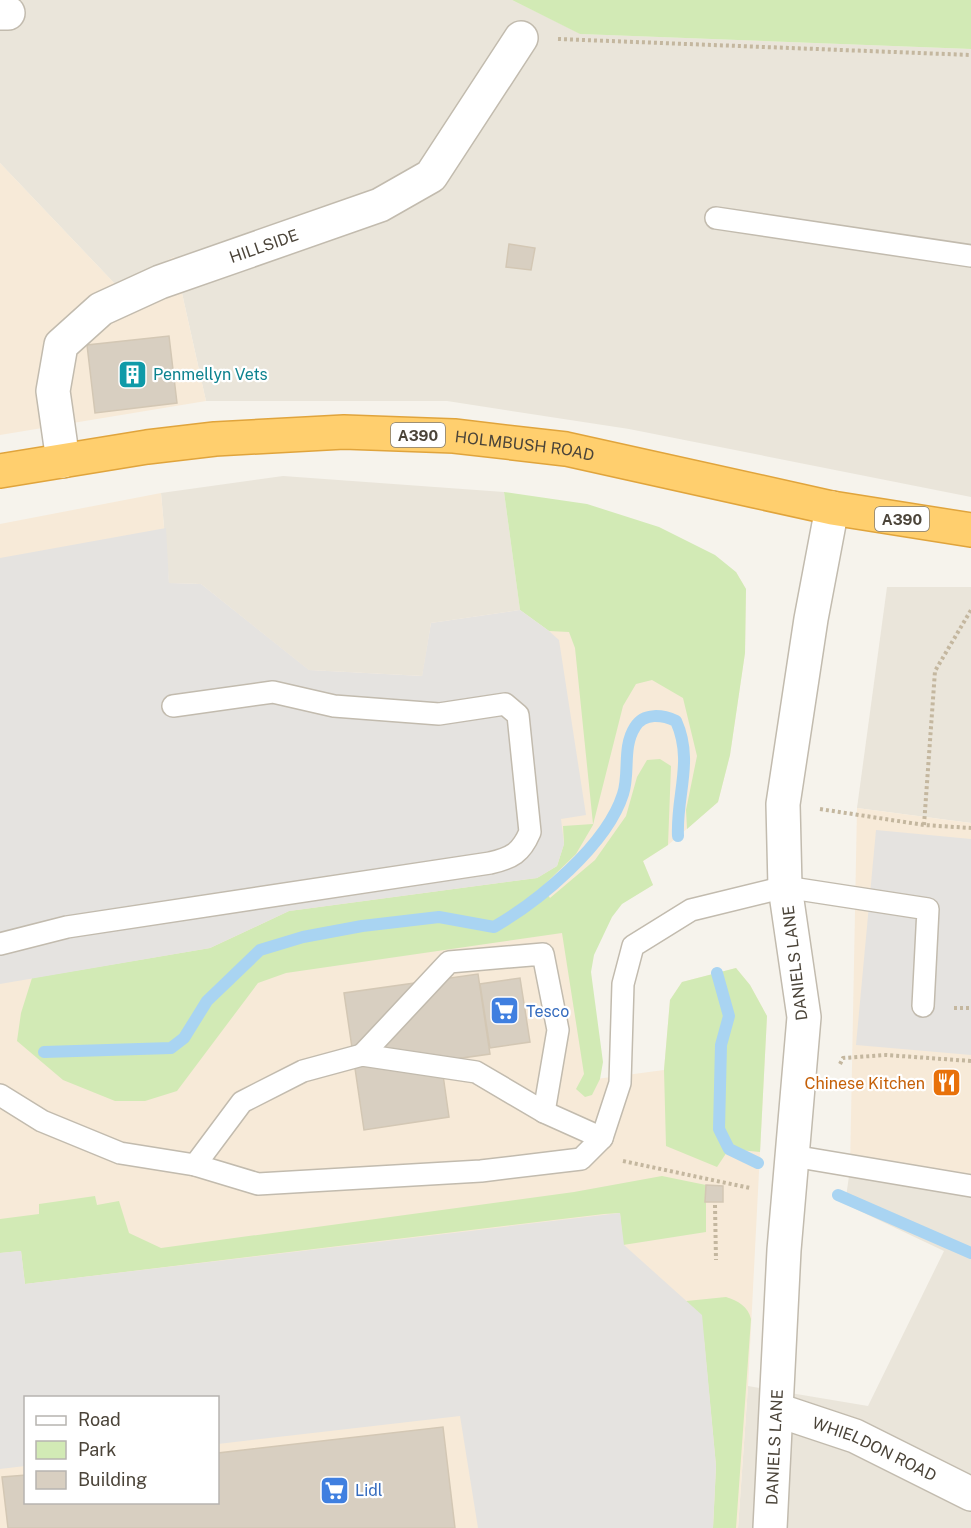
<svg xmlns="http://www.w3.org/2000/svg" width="971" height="1528" font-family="'Public Sans',sans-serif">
<rect width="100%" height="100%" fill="#f6f3ec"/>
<!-- residential -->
<g fill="#eae5da">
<polygon points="0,0 512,0 581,34 971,49 971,497 629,429 447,401 206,401 174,257 117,286 0,163"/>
<polygon points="283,476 504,492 520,610 431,623 423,676 308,670 201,584 169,583 161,493"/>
<polygon points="887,587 971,587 971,823 857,808"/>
<polygon points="850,1169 971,1174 971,1528 738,1528 748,1386 868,1406 944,1251 845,1204"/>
</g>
<!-- commercial -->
<g fill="#f7ead8" fill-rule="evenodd">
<polygon points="0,163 117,286 174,257 206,401 0,435"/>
<path d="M161 493 169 583 201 584 309 670 422 676 431 623 520 610 549 631 736 572 746 589 745 653 730 755 718 802 668 845 643 861 653 885 576 931 589 1080 664 1070 670 1000 682 982 736 968 750 985 767 1016 748 1386 738 1528H0V524ZM26 1398H218V1502H26Z"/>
<polygon points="857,808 971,823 971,1174 850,1169"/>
</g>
<!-- green -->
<g fill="#d2eab5">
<polygon points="512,0 971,0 971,49 580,34"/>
<polygon points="504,492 587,504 659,527 715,555 736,572 746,589 745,653 730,755 718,802 687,829 686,810 697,756 683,698 652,680 636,684 623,706 593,825 576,854 542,887 550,898 595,860 626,816 637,777 647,760 660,759 671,766 668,845 643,861 653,885 622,904 612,917 594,955 591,972 603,1062 600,1079 592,1095 585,1097 576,1089 584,1074 562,933 286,973 258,983 177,1091 145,1101 115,1101 63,1080 17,1041 21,1013 32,978 210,948 289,911 537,878 557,866 564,844 563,826 593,824 575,648 569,632 549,631 520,610"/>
<polygon points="736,968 750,985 767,1016 760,1152 729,1149 717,1167 666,1146 664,1070 670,1000 682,982"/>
<polygon points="662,1176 706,1185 706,1232 623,1245 620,1213 604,1214 25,1284 21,1251 0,1253 0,1219 39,1214 39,1204 95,1196 97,1205 119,1201 129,1233 161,1248 574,1192"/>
<path d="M726 1297C738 1301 748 1306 751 1319L736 1528H713L716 1466 704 1340 529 1317Z"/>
</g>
<!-- parking -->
<g fill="#e5e3e0">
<polygon points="166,528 169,583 201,584 309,670 422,676 431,623 520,610 549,631 559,640 586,815 561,819 564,844 557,866 537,878 289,911 210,948 0,984 0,558"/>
<polygon points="876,830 971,839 971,1055 856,1045"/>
<polygon points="620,1213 624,1245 702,1315 716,1466 713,1528 478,1528 460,1416 218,1444 218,1398 26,1398 25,1466 0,1469 0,1253 21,1251 25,1284"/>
</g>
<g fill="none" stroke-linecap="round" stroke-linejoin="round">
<!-- stream -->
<g stroke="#a9d4f2" stroke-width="12">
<polyline points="717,973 729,1016 721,1045 719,1129 729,1149 758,1163"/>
<path d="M44 1052 171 1048 184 1038 207 1001 260 950 303 937 362 926 439 917 494 927C539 901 607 845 623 794 630 773 622 747 635 727 644 712 663 715 676 721 694 761 676 795 678 836"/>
<polyline points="838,1195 971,1253"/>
</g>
</g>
<!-- building -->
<g fill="#d8cfc1" stroke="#d3c7b4" stroke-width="1.5">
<polygon points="509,244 535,248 531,270 506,267"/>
<polygon points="169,336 177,403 95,413 87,345"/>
<polygon points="478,974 490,1054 441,1061 449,1117 364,1130 344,993"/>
<polygon points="520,978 530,1042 490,1048 480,984"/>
<polygon points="706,1185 723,1186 723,1202 705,1202"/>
<polygon points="443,1427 455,1528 8,1528 2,1477 26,1475 26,1502 218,1502 218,1453"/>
</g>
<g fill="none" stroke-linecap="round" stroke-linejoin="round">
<defs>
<g id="lane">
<polyline points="716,218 971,256"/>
<path d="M0 944 67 927 490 863C512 858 521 853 530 832L518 715 505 704 439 714 334 706 273 692 173 706"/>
<polyline points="362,1055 449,962 543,954 558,1030 544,1112"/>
<polyline points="0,1095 42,1121 120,1153 195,1165 258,1184 481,1171 581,1159 602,1138 620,1083 623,984 633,946 691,910 785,887 928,909 923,1006"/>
<polyline points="793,1156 971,1186"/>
<polyline points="195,1165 242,1102 303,1071 362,1055 476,1072 544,1112 602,1138"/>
</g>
<g id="street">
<polyline points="0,13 8,13"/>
<path id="s1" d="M63 461 53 391 61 345 101 309 160 282 380 205 431 176 521 38"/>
<path id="s2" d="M777 1410 855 1436 971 1494"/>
<path id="s3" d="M770 1528 784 1250 804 1017 785 887 783 804 811 619 832 508"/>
</g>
<g id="highway">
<path id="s4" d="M0 471 147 447 215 439 344 432 454 436 566 449 832 508 971 530"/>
</g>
</defs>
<!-- lane casing -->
<use href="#lane" stroke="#c2bbae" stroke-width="24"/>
<!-- street casing -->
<use href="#street" stroke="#c2bbae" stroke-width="36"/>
<!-- highway casing -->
<use href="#highway" stroke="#e0a43c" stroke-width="36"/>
<!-- path -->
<g stroke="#c4b79f" stroke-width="4" stroke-dasharray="3 3" stroke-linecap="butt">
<polyline points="558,39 971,55"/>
<polyline points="820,809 924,825 971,828"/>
<polyline points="924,825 935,671 971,610"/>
<polyline points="954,1008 971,1008"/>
<polyline points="840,1064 843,1058 886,1055 971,1061"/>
<polyline points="623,1161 750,1188"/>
<polyline points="715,1205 716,1260"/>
</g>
<!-- lane -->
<use href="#lane" stroke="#fff" stroke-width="21"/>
<!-- street -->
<use href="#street" stroke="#fff" stroke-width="33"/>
<!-- highway -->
<use href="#highway" stroke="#ffcf6e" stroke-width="33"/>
</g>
<!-- icons -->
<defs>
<symbol id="building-square" viewBox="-11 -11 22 22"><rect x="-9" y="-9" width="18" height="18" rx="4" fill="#0f9aa8" stroke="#fff"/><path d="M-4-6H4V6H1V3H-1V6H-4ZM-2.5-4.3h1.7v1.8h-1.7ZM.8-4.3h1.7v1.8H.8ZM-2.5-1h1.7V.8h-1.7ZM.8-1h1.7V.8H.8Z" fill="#fff"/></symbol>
<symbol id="supermarket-square" viewBox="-11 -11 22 22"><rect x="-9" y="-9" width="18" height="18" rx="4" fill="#3f7fe0" stroke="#fff"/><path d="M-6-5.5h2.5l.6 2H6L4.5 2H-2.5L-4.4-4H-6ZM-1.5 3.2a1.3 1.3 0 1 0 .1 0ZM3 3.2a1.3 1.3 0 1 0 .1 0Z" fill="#fff"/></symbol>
<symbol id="restaurant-square" viewBox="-11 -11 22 22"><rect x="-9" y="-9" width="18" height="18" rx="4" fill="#e8710a" stroke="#fff"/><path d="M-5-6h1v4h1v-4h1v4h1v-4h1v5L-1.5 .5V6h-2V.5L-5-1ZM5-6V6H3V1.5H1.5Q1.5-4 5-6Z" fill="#fff"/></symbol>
</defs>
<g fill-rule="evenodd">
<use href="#building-square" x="116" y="358" width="33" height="33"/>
<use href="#supermarket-square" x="488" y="994" width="33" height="33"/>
<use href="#restaurant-square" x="930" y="1066" width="33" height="33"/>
<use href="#supermarket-square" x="318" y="1474" width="33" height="33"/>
</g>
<g text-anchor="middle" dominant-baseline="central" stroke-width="4.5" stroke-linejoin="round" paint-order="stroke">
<!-- shield labels -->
<g fill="#fff" stroke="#817c74" stroke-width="1.5">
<rect x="391" y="423" width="54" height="24" rx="4.5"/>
<rect x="875" y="507" width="54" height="24" rx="4.5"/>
</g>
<g font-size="15" font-weight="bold" fill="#4b4439">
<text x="418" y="435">A390</text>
<text x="902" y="519">A390</text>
</g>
<!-- street labels -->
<g font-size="16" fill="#4b4439" stroke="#fff">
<text stroke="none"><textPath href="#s1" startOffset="346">HILLSIDE</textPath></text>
<text stroke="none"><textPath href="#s4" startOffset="528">HOLMBUSH ROAD</textPath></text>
<text transform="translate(795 963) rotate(-97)">DANIELS LANE</text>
<text stroke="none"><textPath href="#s3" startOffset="81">DANIELS LANE</textPath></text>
<text stroke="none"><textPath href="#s2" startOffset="105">WHIELDON ROAD</textPath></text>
</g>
<!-- culture labels -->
<g font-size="16" fill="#0d838f" stroke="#fff" text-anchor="start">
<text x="153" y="374">Penmellyn Vets</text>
</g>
<!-- shop labels -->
<g font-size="16" fill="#366cbe" stroke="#fff" text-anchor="start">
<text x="526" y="1011">Tesco</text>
<text x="355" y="1490">Lidl</text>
</g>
<!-- food labels -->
<g font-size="16" fill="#c56008" stroke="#fff" text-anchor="end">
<text x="925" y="1083">Chinese Kitchen</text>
</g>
</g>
<!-- legend -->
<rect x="24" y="1396" width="195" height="108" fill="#ffffff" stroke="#b7b4b0" stroke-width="1.5"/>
<rect x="36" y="1416" width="30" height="9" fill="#ffffff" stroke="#b7b4b0" stroke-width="1.5"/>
<text x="78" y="1426" font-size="18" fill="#4b4439">Road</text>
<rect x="36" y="1441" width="30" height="18" fill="#d2eab5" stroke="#b7b4b0" stroke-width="1.5"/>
<text x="78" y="1456" font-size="18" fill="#4b4439">Park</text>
<rect x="36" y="1471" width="30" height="18" fill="#d8cfc1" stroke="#b7b4b0" stroke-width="1.5"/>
<text x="78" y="1486" font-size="18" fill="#4b4439">Building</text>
</svg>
